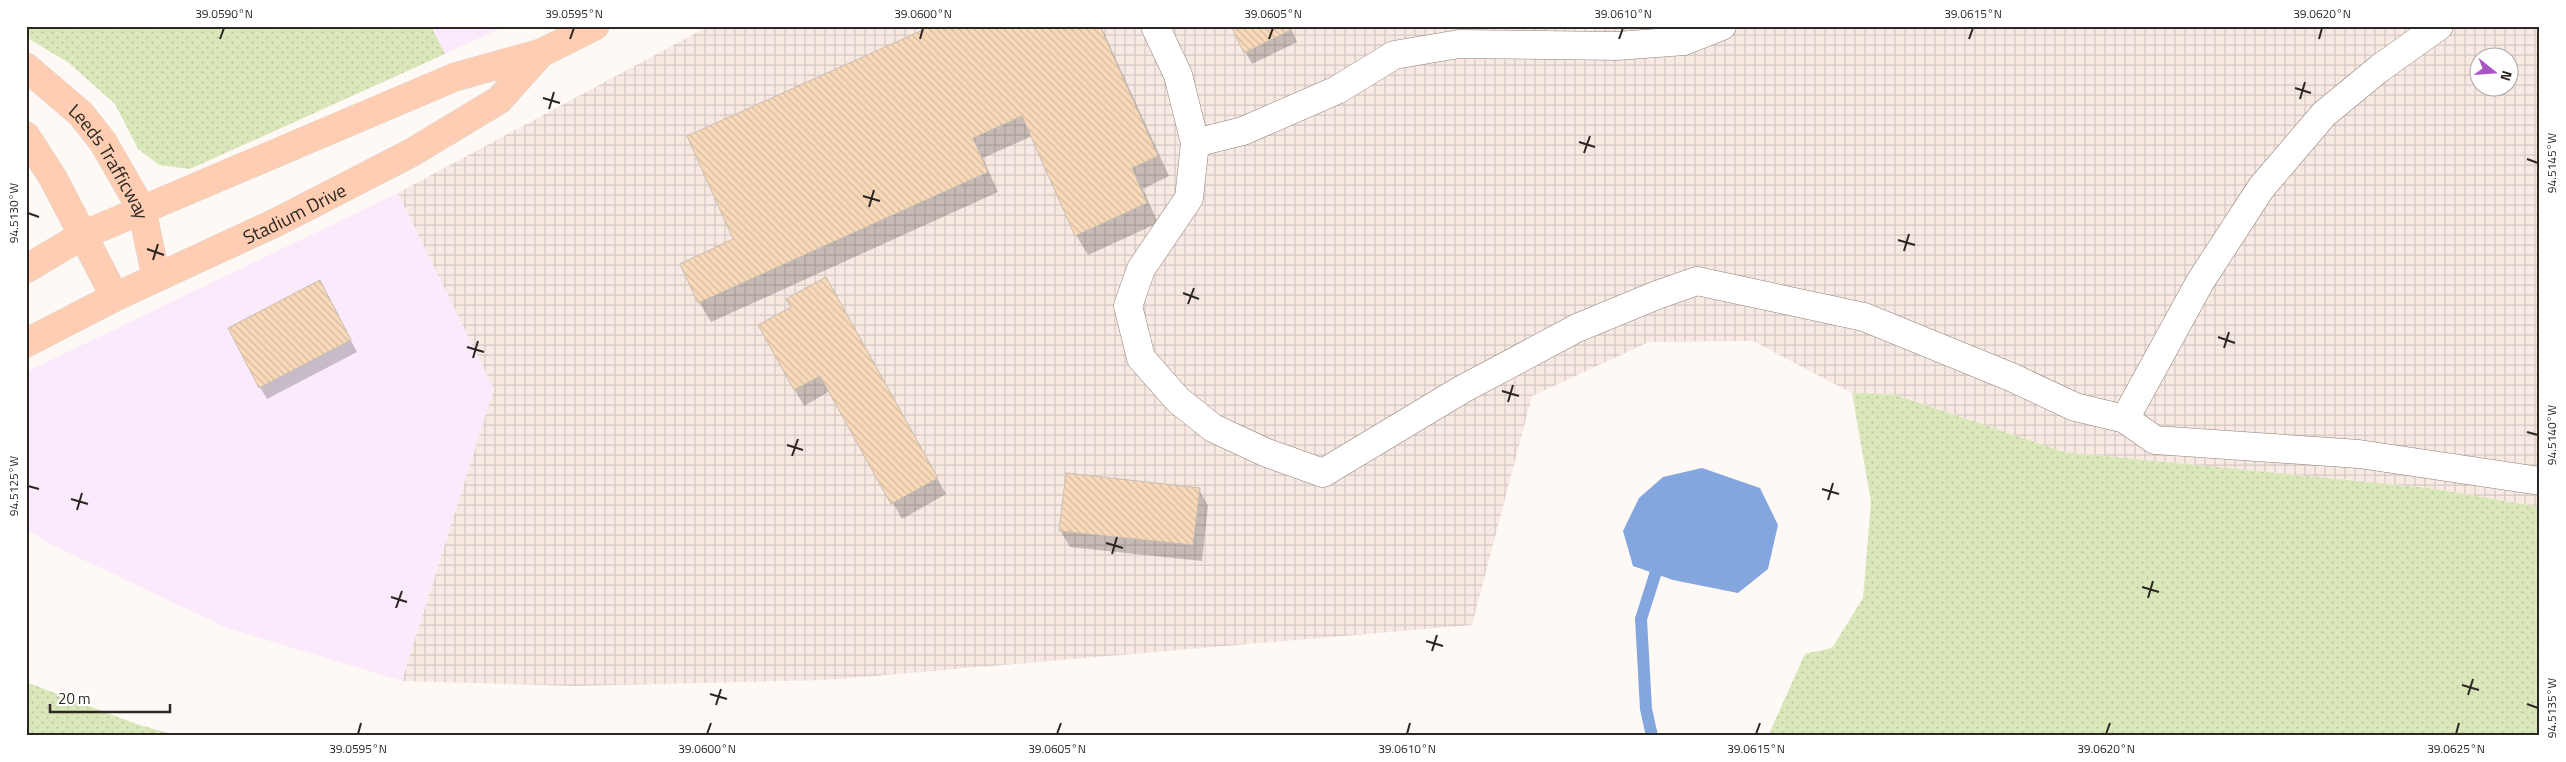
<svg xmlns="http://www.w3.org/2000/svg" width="2566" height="762" font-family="'Titillium Web',sans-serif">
<defs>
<pattern id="industrial-grid" width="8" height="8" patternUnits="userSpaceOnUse" patternTransform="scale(1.25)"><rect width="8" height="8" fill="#f8e9e3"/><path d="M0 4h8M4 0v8" fill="none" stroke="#d5c8c2"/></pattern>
<pattern id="grass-dots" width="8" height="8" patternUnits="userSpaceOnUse" patternTransform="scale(1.25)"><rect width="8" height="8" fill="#d9e7ba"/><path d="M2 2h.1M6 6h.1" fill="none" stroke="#bac6a0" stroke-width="1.8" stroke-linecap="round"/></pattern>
<pattern id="building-back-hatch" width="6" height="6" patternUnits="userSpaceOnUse" patternTransform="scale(1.25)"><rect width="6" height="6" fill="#f8d9b9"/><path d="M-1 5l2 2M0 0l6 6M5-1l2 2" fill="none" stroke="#d5ba9f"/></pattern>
</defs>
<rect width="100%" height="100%" fill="#fff9f5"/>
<!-- commercial -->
<g fill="#fbeafb">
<polygon points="431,26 506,26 445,54"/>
<polygon points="398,193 494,389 402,681 227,628 52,545 26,529 26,372"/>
</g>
<!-- industrial -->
<path fill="url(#industrial-grid)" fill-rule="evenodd" d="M709 26H2540V507L2429 488 2064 452 1893 394 1852 393 1753 341 1649 342 1532 396 1472 625 827 680 575 686 402 681 494 389 398 193ZM2478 58H2508V88H2478Z"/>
<!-- grass -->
<g fill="url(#grass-dots)">
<polygon points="26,26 431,26 445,54 190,169 159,165 138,149 115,104 69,63 26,37"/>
<polygon points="1852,393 1893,394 2064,452 2429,488 2540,507 2540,736 1768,736 1805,654 1832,648 1863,598 1871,502"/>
<polygon points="26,682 136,724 179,736 26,736"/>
</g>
<!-- water -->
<polygon fill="#83a6de" points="1702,468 1760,488 1778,525 1768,569 1738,593 1673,580 1633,566 1623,531 1639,498 1663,477"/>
<!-- shadow -->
<g fill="#0003">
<polygon points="925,26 1101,26 1169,176 1143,189 1158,223 1088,255 1076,235 1032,136 983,158 998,192 711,322 699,302 734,240 926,29"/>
<polygon points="1232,26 1290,26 1297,42 1252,64"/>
<polygon points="326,293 357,352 267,399 260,387"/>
<polygon points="835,295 946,494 902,519 830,391 804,406 759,326 792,307"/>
<polygon points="1199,489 1208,506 1202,561 1070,547 1060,530"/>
</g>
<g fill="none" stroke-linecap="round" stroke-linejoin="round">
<!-- stream -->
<polyline stroke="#83a6de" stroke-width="12" points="1652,736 1646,709 1641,619 1660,559"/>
</g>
<!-- building -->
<g fill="url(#building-back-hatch)" stroke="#c9beb2">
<polygon points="923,26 1100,26 1158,156 1132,168 1147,203 1075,236 1022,116 973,138 988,172 698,303 680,264 733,239 687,136 925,29"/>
<polygon points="1231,26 1290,26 1291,30 1244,53"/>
<polygon points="826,277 938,478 891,504 820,376 794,390 758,325 791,307 786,299"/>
<polygon points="320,280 351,340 259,388 228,328"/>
<polygon points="1066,473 1200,488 1193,545 1059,531"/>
</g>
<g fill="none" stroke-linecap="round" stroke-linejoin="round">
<defs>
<g id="minor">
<polyline points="1155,26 1178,75 1195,143 1189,198 1141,269 1128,306 1141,358 1178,400 1213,428 1267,453 1323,473 1461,390 1577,328 1657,295 1697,281 1864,317 2011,377 2075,407 2125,419 2155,440 2359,454 2540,481"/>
<polyline points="1195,143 1243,131 1337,90 1394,55 1459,44 1617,46 1684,41 1722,26"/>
<polyline points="2125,419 2200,282 2261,188 2324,114 2380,68 2439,26"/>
</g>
<g id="major">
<path id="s1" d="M26 67 81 114 103 142 142 210 156 277"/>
<polyline points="26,136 53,178 115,297"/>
<polyline points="26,269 83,235 142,210 455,77 541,53 595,26"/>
<path id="s2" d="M26 343 115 297 277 222 411 153 499 100 541 53"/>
</g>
</defs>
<!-- minor casing -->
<use href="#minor" stroke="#8e8178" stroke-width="29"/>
<!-- major casing -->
<use href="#major" stroke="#d9d8d7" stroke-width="29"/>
<!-- minor -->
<use href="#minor" stroke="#fff" stroke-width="28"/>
<!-- major -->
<use href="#major" stroke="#ffcdb1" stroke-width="28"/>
</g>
<!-- ticks -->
<path fill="none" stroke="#2c2723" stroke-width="2" d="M220 39 224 28M570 39 574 28M920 39 923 28M1269 39 1273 28M1619 39 1623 28M1969 39 1973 28M2319 39 2322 28M2295 88 2311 93M543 98 560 103M2300 99 2305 82M549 109 554 92M1579 142 1595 147M1584 153 1590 136M2527 159 2538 163M863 196 880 201M869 207 874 190M28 213 39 217M1898 240 1915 245M147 249 164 255M1904 251 1909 234M153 260 158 244M1183 293 1199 299M1188 304 1194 288M2218 337 2235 343M467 347 484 352M2224 348 2229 332M473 358 478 341M1502 391 1519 396M1508 402 1513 385M2527 432 2538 435M787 445 803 450M792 456 798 439M28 486 39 489M1822 489 1839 494M71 499 88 504M1828 500 1833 483M77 510 82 493M1106 543 1123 548M1112 554 1117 537M2142 587 2159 592M391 597 407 602M2148 598 2153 581M396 608 402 591M1426 641 1443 646M1432 651 1437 635M2462 685 2479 690M710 694 727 699M2468 695 2473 679M2527 704 2538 708M716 705 721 689M358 734 361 723M707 734 711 723M1057 734 1061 723M1407 734 1410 723M1756 734 1760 723M2106 734 2110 723M2456 734 2459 723"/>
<g text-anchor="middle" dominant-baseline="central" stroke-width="4" stroke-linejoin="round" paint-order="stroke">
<!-- street labels -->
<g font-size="19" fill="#2c2723" stroke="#fff">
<text stroke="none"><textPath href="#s1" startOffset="128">Leeds Trafficway</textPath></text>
<text stroke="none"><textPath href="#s2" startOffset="298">Stadium Drive</textPath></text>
</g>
</g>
<!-- border -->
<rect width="2566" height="762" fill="none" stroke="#ffffff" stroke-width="55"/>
<!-- north arrow -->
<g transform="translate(2494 72) rotate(107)"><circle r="24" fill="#ffffff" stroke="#aba9a7"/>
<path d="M0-4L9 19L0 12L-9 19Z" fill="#a854c3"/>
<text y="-8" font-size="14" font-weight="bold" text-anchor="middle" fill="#2c2723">N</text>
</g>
<!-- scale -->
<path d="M50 704v8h120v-8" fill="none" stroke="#2c2723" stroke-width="2.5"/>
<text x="58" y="704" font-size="15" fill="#2c2723" stroke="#ffffff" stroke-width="4" paint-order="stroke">20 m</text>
<rect x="28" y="28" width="2510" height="706" fill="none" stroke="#2c2723" stroke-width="2"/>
<g font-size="12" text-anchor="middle" fill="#2c2723">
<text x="224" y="18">39.0590°N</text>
<text x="574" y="18">39.0595°N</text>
<text x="923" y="18">39.0600°N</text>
<text x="1273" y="18">39.0605°N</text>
<text x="1623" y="18">39.0610°N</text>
<text x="1973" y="18">39.0615°N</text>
<text x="2322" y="18">39.0620°N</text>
<text transform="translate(2552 163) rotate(-90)" y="4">94.5145°W</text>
<text transform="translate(14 213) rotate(-90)" y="4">94.5130°W</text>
<text transform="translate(2552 435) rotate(-90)" y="4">94.5140°W</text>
<text transform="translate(14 486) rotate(-90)" y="4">94.5125°W</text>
<text transform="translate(2552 708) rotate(-90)" y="4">94.5135°W</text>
<text x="358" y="753">39.0595°N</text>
<text x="707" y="753">39.0600°N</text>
<text x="1057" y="753">39.0605°N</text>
<text x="1407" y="753">39.0610°N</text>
<text x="1756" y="753">39.0615°N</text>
<text x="2106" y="753">39.0620°N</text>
<text x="2456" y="753">39.0625°N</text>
</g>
</svg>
